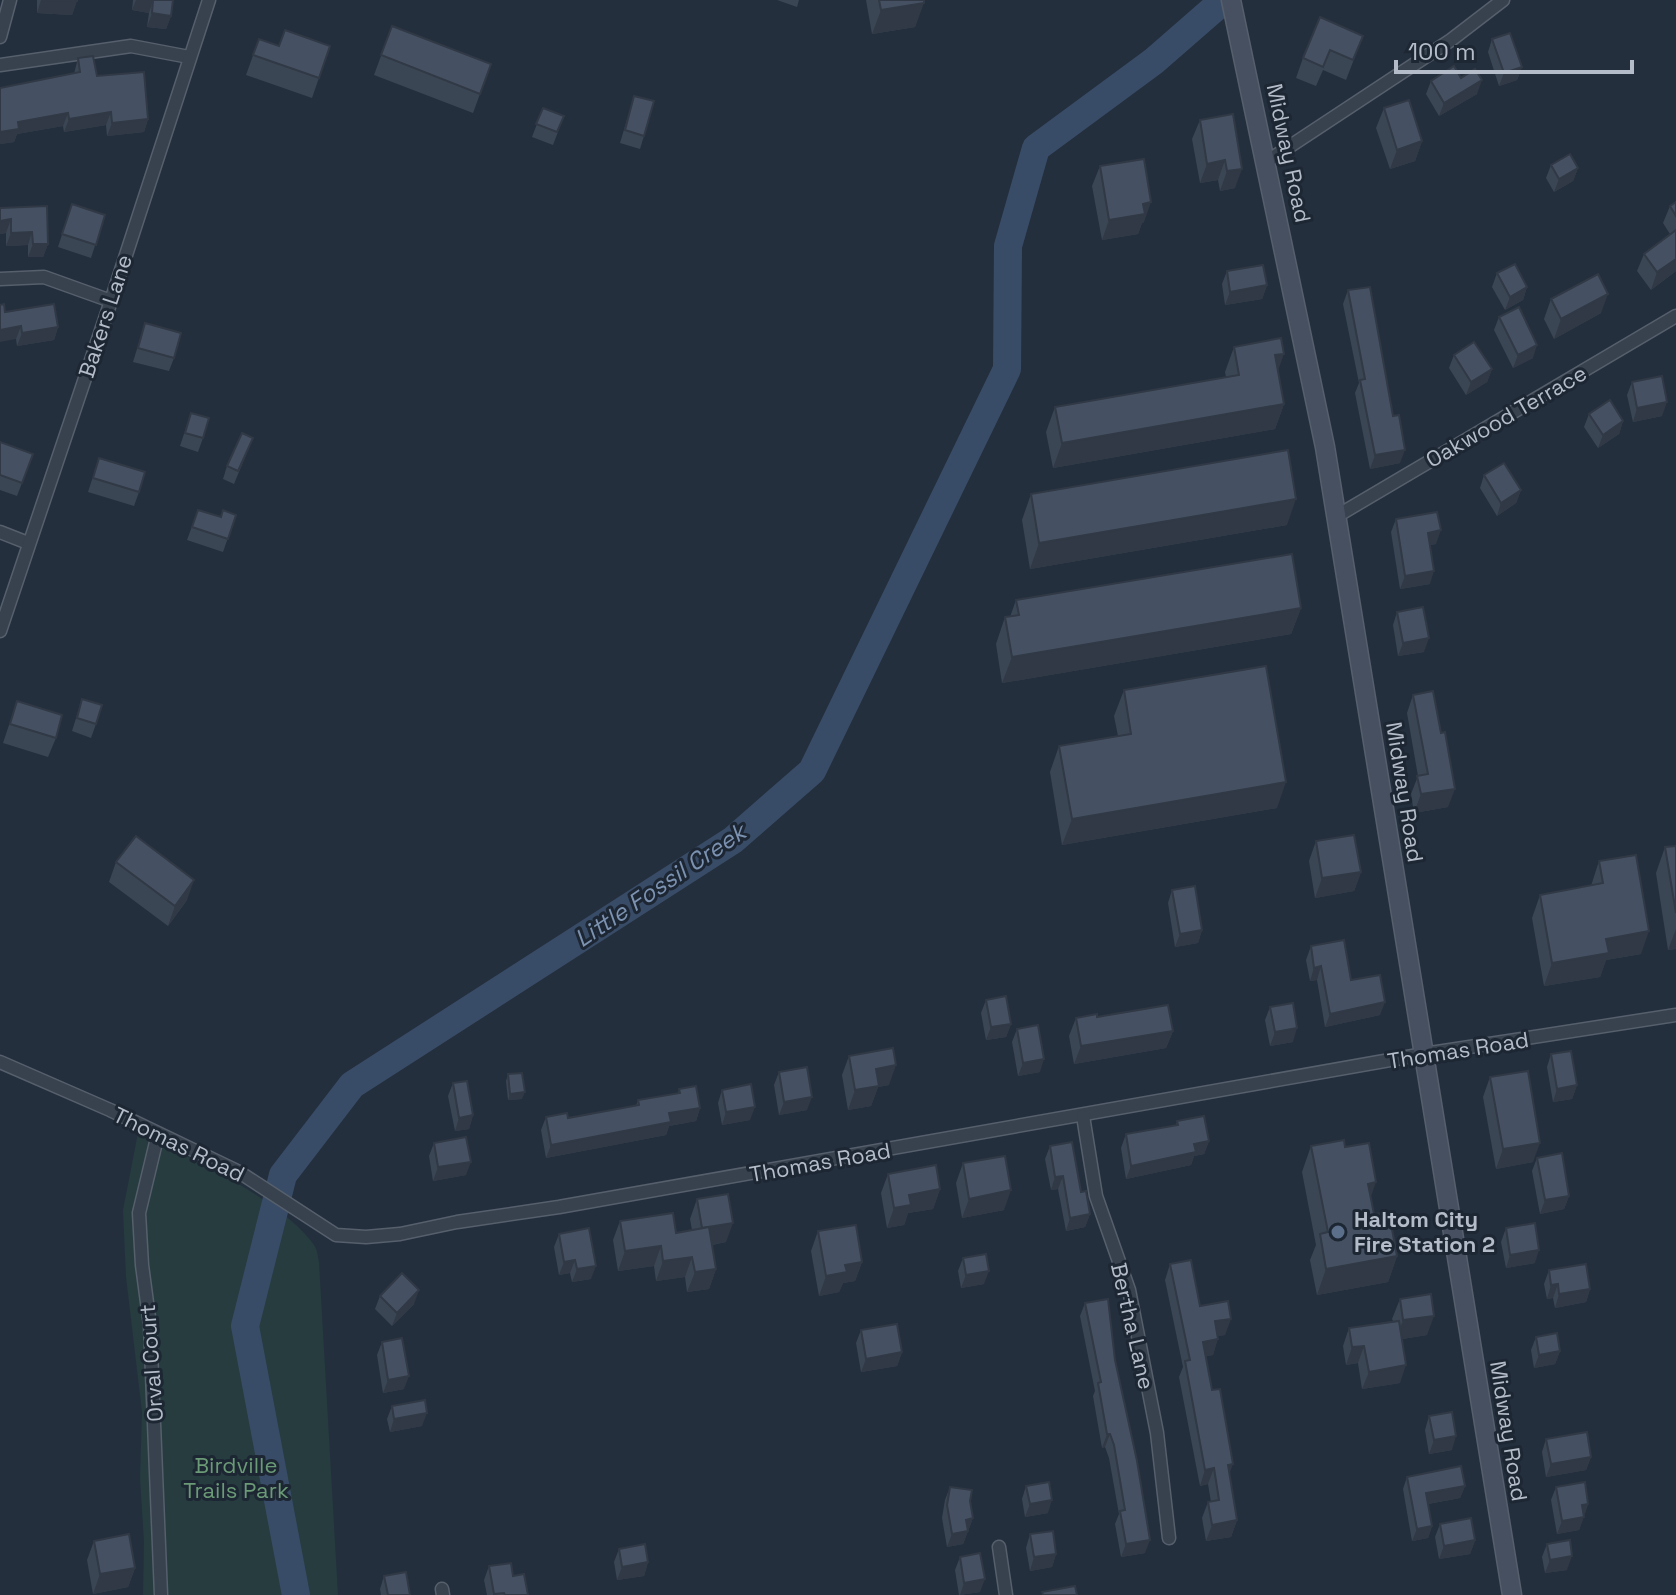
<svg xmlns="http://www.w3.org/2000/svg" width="1676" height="1595" font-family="'Space Grotesk',sans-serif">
<rect width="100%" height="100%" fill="#242f3e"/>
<!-- green -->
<path fill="#263c3f" d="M138 1133C187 1155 284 1201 314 1245 317 1249 318 1256 319 1262L338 1595H143L144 1542 140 1478 142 1412 126 1277 123 1210Z"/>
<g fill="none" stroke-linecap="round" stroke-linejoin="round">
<!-- river -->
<polyline stroke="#394c67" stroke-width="28" points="296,1595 245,1326 283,1175 352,1085 733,840 812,771 1007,369 1008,246 1036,148 1154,61 1224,0"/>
<defs>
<g id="minor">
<polyline points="0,37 10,0"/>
<polyline points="0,65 131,46 189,57"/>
<polyline points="1266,162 1451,40 1503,0"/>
<polyline points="0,279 44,277 111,301"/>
<polyline points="1337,516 1676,316"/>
<polyline points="0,532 28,543"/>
<polyline points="0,631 111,301 209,0"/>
<polyline points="0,1062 110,1110 239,1172 336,1235 366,1237 400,1234 457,1222 559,1207 1424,1054 1676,1015"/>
<polyline points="1083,1116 1096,1196 1129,1290 1157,1433 1169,1538"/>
<polyline points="158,1134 139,1213 142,1265 150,1325 161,1595"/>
<polyline points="999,1547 1006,1595"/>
<polyline points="442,1589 443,1595"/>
</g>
<polyline id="secondary" points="1231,0 1325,447 1512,1595"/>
</defs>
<!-- minor casing -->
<use href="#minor" stroke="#565f6c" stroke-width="15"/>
<!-- secondary casing -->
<use href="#secondary" stroke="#565f6c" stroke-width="21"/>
<!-- minor -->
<use href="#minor" stroke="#38414e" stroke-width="12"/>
<!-- secondary -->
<use href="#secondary" stroke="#465061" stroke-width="18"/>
</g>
<!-- wall -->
<g fill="#3b4654">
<polygon points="37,0 77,0 72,15 37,13"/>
<polygon points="133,0 173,0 171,16 166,29 147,27 149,13 132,10"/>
<polygon points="777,0 799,0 797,7"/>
<polygon points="866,0 924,0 915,27 872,34"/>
<polygon points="392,26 491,64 473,113 374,75"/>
<polygon points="1363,36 1346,80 1323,70 1316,86 1296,78 1303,58"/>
<polygon points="259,39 279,46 330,46 312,98 246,75"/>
<polygon points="1492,39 1522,67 1517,80 1499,86 1488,52"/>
<polygon points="78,58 97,76 148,119 144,132 107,136 106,125 64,132 63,126 17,134 14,142 0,144 74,74"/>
<polygon points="1461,78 1477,94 1439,116 1426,94 1431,81"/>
<polygon points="634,96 644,136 640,149 620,143"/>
<polygon points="543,108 564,116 553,145 532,137"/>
<polygon points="1384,108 1422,141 1415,161 1390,169 1376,128"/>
<polygon points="1233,114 1235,188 1220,191 1218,180 1200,183 1192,139 1200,120"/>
<polygon points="1551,165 1578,168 1573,181 1554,192 1546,178"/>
<polygon points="1100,166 1144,222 1142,223 1138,234 1102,240 1092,186"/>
<polygon points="1676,202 1676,271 1651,290 1637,271 1644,254 1670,234 1663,223 1670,206"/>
<polygon points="72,204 105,215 91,258 58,247"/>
<polygon points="0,208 48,244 43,257 28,257 28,245 6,246 6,233 0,234"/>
<polygon points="1227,271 1267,285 1262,299 1225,305 1222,284"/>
<polygon points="1497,273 1527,287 1523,300 1505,310 1492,287"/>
<polygon points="1348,290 1400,463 1370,469 1355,393 1359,383 1343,304"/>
<polygon points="1551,299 1601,313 1554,339 1544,319"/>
<polygon points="5,312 58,327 54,340 17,346 16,339"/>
<polygon points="1499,317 1533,358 1513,368 1494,330"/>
<polygon points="145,323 174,358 169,371 133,362"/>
<polygon points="1234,347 1278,370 1284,404 1275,429 1053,468 1046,432 1055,407 1226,377 1225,372"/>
<polygon points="1454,355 1492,369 1487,382 1466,395 1449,368"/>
<polygon points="1632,382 1662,416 1633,422 1627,395"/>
<polygon points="191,413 203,438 198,452 180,446"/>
<polygon points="1589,414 1623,421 1619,434 1598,448 1584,427"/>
<polygon points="253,438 234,484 223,479 227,466"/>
<polygon points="0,442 33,454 17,496 0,490"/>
<polygon points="99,458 139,492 134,506 88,492"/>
<polygon points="1484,475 1521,490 1516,503 1497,516 1480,488"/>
<polygon points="1031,494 1287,525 1030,569 1022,520"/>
<polygon points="198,510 221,517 236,515 223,552 187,540"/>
<polygon points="1396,519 1436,544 1430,545 1430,584 1400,589 1391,532"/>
<polygon points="1016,600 1301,608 1291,634 1002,683 996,644 1005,617 1010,617"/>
<polygon points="1397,612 1424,652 1398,656 1393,625"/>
<polygon points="1124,690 1277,808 1062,845 1050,772 1059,746 1118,736 1114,716"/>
<polygon points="1413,695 1441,733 1448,807 1414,813 1411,794 1418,776 1407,713"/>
<polygon points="82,699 96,724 91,738 72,731"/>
<polygon points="17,701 56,738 48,757 3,743"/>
<polygon points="1316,841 1361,872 1354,891 1315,898 1309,861"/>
<polygon points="1676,846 1676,949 1668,950 1656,873 1665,847"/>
<polygon points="1599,861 1641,954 1606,960 1600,977 1544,986 1532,918 1540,895 1591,886"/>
<polygon points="116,862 187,900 168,926 109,882"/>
<polygon points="1172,890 1202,930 1198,943 1175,947 1168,903"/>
<polygon points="1311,946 1351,980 1380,1015 1325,1027 1317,980 1310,981 1306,960"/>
<polygon points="986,1000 1011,1024 1006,1037 986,1040 981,1013"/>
<polygon points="1270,1007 1293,1042 1270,1046 1265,1020"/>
<polygon points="1097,1017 1173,1031 1166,1048 1074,1064 1069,1036 1076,1018"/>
<polygon points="1017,1029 1040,1072 1018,1076 1012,1042"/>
<polygon points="1551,1054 1577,1085 1572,1099 1553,1102 1547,1067"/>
<polygon points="849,1056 889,1085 878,1087 871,1106 848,1110 842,1075"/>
<polygon points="779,1072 807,1110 779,1115 774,1085"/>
<polygon points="508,1074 522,1099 508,1100 506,1081"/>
<polygon points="1490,1077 1533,1162 1496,1169 1483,1097"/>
<polygon points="453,1083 473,1115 469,1129 455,1131 448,1096"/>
<polygon points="679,1089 700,1108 696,1121 669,1126 666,1135 546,1158 541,1130 546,1117 568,1118 636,1106 638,1100 678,1093"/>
<polygon points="722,1090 750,1120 722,1125 718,1103"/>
<polygon points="1177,1121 1209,1141 1204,1154 1194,1156 1191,1165 1126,1179 1121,1148 1126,1134 1176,1126"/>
<polygon points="434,1143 466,1175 433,1181 429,1156"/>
<polygon points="1050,1146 1081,1192 1090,1214 1085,1227 1066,1231 1058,1189 1051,1190 1045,1159"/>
<polygon points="1311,1146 1345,1147 1371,1197 1374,1214 1384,1225 1397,1256 1388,1282 1317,1295 1310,1260 1316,1245 1302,1172"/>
<polygon points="1537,1158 1569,1196 1564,1209 1540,1214 1532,1171"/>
<polygon points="963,1163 1004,1210 962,1218 956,1183"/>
<polygon points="888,1174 940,1189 933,1209 908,1213 904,1225 887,1228 881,1193"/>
<polygon points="697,1199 726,1242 712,1245 716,1269 709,1289 687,1292 685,1277 656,1281 654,1266 618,1271 613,1240 620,1221 676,1233 692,1230 690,1219"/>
<polygon points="1506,1228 1535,1263 1506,1268 1501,1242"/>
<polygon points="818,1231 862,1262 855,1281 843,1283 839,1292 819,1296 811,1251"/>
<polygon points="559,1234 591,1279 572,1282 570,1273 559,1275 554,1247"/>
<polygon points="963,1258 984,1284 961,1288 958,1271"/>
<polygon points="1170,1264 1200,1306 1225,1335 1218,1336 1213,1355 1206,1356 1237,1520 1231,1537 1206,1541 1202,1518 1208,1502 1211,1502 1208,1484 1200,1486 1179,1377 1183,1367 1165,1280"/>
<polygon points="1549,1270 1590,1289 1586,1302 1555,1308 1553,1298 1547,1299 1544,1284"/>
<polygon points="380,1296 414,1304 392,1326 375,1309"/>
<polygon points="1400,1299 1427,1335 1402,1339 1400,1383 1362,1389 1358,1363 1346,1365 1343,1346 1349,1328 1393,1321 1392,1319"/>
<polygon points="1085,1303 1115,1360 1145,1553 1121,1557 1115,1524 1119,1514 1109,1458 1105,1447 1102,1448 1093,1396 1095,1391 1080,1316"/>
<polygon points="861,1330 902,1352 897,1366 861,1372 856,1343"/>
<polygon points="1536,1337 1560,1351 1555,1364 1534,1368 1531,1350"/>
<polygon points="382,1342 404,1389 383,1393 377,1355"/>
<polygon points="392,1406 422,1426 390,1432 387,1419"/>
<polygon points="1429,1416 1452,1450 1429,1454 1425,1430"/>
<polygon points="1546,1439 1591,1457 1586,1470 1546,1477 1542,1452"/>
<polygon points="1407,1477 1465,1486 1460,1498 1428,1504 1432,1526 1428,1538 1412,1541 1403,1489"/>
<polygon points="1026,1486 1048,1513 1025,1517 1022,1499"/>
<polygon points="950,1487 973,1518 963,1544 947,1547 942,1518 945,1500"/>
<polygon points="1556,1487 1588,1504 1579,1530 1557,1534 1551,1500"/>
<polygon points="1440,1524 1475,1540 1470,1554 1439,1559 1435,1537"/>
<polygon points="1030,1534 1056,1554 1052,1567 1030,1571 1026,1548"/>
<polygon points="94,1541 135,1568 128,1587 93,1594 87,1560"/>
<polygon points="1547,1544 1567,1570 1545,1573 1542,1557"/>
<polygon points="619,1549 648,1562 644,1576 617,1580 614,1562"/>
<polygon points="960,1557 980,1592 959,1595 955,1570"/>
<polygon points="489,1566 513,1576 528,1595 487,1595 484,1580"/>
<polygon points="384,1576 410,1595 381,1595 380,1589"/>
</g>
<!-- shaded-wall -->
<g fill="#303945">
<polygon points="41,0 77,1 72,15 37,13"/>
<polygon points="136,0 153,0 149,13 132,10"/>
<polygon points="924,3 915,27 872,34 881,10"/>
<polygon points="152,13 171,16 166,29 147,27"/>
<polygon points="1522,67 1517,80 1499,86 1504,73"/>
<polygon points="1482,80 1477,94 1439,116 1444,103"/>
<polygon points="111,112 106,125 64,132 69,119"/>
<polygon points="68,113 63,126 17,134 14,142 0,144 0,132 18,122"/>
<polygon points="148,119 144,132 107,136 112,123"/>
<polygon points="1422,141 1415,161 1390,169 1397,150"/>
<polygon points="1225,160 1218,180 1200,183 1207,164"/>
<polygon points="1578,168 1573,181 1554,192 1559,179"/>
<polygon points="1242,169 1235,188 1220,191 1227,171"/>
<polygon points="1151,202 1144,222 1142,223 1138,234 1102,240 1109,220 1143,204"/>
<polygon points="11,219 6,233 0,234 0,221"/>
<polygon points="32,232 28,245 6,246 11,233"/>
<polygon points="33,244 48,244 43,257 28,257"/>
<polygon points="1676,259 1676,271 1651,290 1657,272"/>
<polygon points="1267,285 1262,299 1225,305 1230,292"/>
<polygon points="1527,287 1523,300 1505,310 1510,297"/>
<polygon points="1608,294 1601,313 1554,339 1561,319"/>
<polygon points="21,326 16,339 0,342 0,330"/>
<polygon points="58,327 54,340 17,346 22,333"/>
<polygon points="1537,345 1533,358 1513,368 1518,355"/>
<polygon points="1284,354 1275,379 1275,355"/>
<polygon points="1492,369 1487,382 1466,395 1471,382"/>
<polygon points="1667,402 1662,416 1633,422 1637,408"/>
<polygon points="1284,404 1275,429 1053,468 1062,443"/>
<polygon points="1623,421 1619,434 1598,448 1603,435"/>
<polygon points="1405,450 1400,463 1370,469 1375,455"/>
<polygon points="1521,490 1516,503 1497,516 1501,503"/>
<polygon points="1296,499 1287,525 1030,569 1039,543"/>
<polygon points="1441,530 1436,544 1423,546 1428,533"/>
<polygon points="1434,571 1430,584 1400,589 1405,576"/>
<polygon points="1301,608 1291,634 1002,683 1012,657"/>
<polygon points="1429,638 1424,652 1398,656 1403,643"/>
<polygon points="1286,782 1277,808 1062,845 1072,819"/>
<polygon points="1455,789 1448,807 1414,813 1421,794"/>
<polygon points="1361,872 1354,891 1315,898 1322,878"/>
<polygon points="194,880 187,900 168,926 175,906"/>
<polygon points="1676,929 1676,949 1668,950"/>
<polygon points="1202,930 1198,943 1175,947 1180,934"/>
<polygon points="1649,931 1641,954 1606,960 1600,977 1544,986 1552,963 1606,939"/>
<polygon points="1321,966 1317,980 1310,981 1314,968"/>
<polygon points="1385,1002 1380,1015 1325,1027 1330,1014"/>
<polygon points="1011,1024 1006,1037 986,1040 991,1027"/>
<polygon points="1297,1028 1293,1042 1270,1046 1275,1032"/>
<polygon points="1173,1031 1166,1048 1074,1064 1081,1046"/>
<polygon points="1044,1059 1040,1072 1018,1076 1023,1063"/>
<polygon points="896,1065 889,1085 878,1087 871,1106 848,1110 855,1090 876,1069"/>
<polygon points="1577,1085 1572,1099 1553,1102 1557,1089"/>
<polygon points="525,1092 522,1099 508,1100 510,1094"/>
<polygon points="812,1097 807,1110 779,1115 784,1102"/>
<polygon points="755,1107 750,1120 722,1125 726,1112"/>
<polygon points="700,1108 696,1121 669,1126 666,1135 546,1158 551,1145 669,1113"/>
<polygon points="473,1115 469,1129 455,1131 459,1118"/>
<polygon points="1209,1141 1204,1154 1194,1156 1191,1165 1126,1179 1131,1166 1194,1144"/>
<polygon points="1540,1143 1533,1162 1496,1169 1503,1149"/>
<polygon points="471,1162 466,1175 433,1181 438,1167"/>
<polygon points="1063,1176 1058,1189 1051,1190 1055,1177"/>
<polygon points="1376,1182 1367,1208 1368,1184"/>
<polygon points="940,1189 933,1209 908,1213 904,1225 887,1228 894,1208 909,1195"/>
<polygon points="1011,1190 1004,1210 962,1218 969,1199"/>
<polygon points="1569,1196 1564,1209 1540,1214 1545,1200"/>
<polygon points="1090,1214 1085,1227 1066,1231 1070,1218"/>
<polygon points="733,1223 726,1242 695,1248 702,1228"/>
<polygon points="661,1246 654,1266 618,1271 625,1251"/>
<polygon points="1539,1250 1535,1263 1506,1268 1510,1255"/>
<polygon points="1397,1256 1388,1282 1317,1295 1326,1269"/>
<polygon points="692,1257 685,1277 656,1281 663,1261"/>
<polygon points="575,1260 570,1273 559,1275 564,1262"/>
<polygon points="862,1262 855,1281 843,1283 839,1292 819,1296 826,1276 845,1265"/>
<polygon points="596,1266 591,1279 572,1282 577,1269"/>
<polygon points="716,1269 709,1289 687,1292 695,1272"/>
<polygon points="989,1271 984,1284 961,1288 966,1275"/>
<polygon points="1558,1284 1553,1298 1547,1299 1551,1285"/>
<polygon points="1590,1289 1586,1302 1555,1308 1559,1294"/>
<polygon points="419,1290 414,1304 392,1326 397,1313"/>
<polygon points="1434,1316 1427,1335 1396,1340 1403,1320"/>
<polygon points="1231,1319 1225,1335 1209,1338 1215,1321"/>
<polygon points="1218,1339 1213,1355 1198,1358 1203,1342"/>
<polygon points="1364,1346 1358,1363 1346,1365 1352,1347"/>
<polygon points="1560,1351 1555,1364 1534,1368 1539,1355"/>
<polygon points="902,1352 897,1366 861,1372 866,1359"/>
<polygon points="1406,1365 1400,1383 1362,1389 1369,1372"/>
<polygon points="409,1376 404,1389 383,1393 388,1380"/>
<polygon points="427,1413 422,1426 390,1432 394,1419"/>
<polygon points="1107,1434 1110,1434 1105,1447 1102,1448"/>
<polygon points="1456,1436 1452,1450 1429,1454 1434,1440"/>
<polygon points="1591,1457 1586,1470 1546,1477 1551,1464"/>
<polygon points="1233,1464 1227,1480 1228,1465"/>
<polygon points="1214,1468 1208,1484 1200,1486 1205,1470"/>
<polygon points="1465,1486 1460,1498 1422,1505 1426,1493"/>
<polygon points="1052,1500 1048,1513 1025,1517 1030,1504"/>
<polygon points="1588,1504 1584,1517 1582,1505"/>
<polygon points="1584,1517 1579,1530 1557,1534 1562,1521"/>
<polygon points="973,1518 963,1544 947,1547 952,1534 966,1520"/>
<polygon points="1237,1520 1231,1537 1206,1541 1212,1525"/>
<polygon points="1432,1526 1428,1538 1412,1541 1417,1529"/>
<polygon points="1150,1540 1145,1553 1121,1557 1126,1544"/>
<polygon points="1475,1540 1470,1554 1439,1559 1444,1546"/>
<polygon points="1056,1554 1052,1567 1030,1571 1034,1557"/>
<polygon points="1572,1556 1567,1570 1545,1573 1550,1560"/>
<polygon points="648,1562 644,1576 617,1580 622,1567"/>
<polygon points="135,1568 128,1587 93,1594 100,1574"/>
<polygon points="985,1579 980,1592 960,1595 964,1583"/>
</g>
<!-- building -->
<g fill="#455162" stroke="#303945" stroke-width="2">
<polygon points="41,0 77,0 77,1"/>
<polygon points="153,0 173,0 171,16 152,13"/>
<polygon points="879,0 924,0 924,3 881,10"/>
<polygon points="1320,17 1363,36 1353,60 1330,50 1323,67 1303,58"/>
<polygon points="392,26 491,64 480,94 381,55"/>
<polygon points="285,30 330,46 319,78 253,55 259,39 279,46"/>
<polygon points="1510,33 1522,67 1504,73 1492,39"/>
<polygon points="93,56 97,76 144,72 148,119 112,123 111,112 69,119 68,113 18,122 19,129 0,132 0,88 80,72 78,58"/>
<polygon points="1454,66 1461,78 1475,69 1482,80 1444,103 1431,81"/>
<polygon points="634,96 654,101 644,136 625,130"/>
<polygon points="1409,100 1422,141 1397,150 1384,108"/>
<polygon points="543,108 564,116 557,132 536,124"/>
<polygon points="1233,114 1242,169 1227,171 1225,160 1207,164 1200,120"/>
<polygon points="1570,154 1578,168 1559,179 1551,165"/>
<polygon points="1144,159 1151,202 1143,204 1145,214 1109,220 1100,166"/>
<polygon points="1676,202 1676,216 1670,206"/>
<polygon points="72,204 105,215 96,245 62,234"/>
<polygon points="47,206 48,244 33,244 32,232 11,233 11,219 0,221 0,208"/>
<polygon points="1676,230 1676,259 1657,272 1644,254"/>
<polygon points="1515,264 1527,287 1510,297 1497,273"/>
<polygon points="1263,265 1267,285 1230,292 1227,271"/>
<polygon points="1598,274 1608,294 1561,319 1551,299"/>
<polygon points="1370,287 1393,416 1399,415 1405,450 1375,455 1360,380 1365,379 1348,290"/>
<polygon points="4,304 5,312 54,304 58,327 22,333 21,326 0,330 0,305"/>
<polygon points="1519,307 1537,345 1518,355 1499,317"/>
<polygon points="145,323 181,333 174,358 138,348"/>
<polygon points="1281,338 1284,354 1275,355 1284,404 1062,443 1055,407 1239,375 1234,347"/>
<polygon points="1474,342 1492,369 1471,382 1454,355"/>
<polygon points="1662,376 1667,402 1637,408 1632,382"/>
<polygon points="1610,400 1623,421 1603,435 1589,414"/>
<polygon points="191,413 209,418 203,438 185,433"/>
<polygon points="242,433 253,438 238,471 227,466"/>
<polygon points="0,442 33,454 22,483 0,475"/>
<polygon points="1288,450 1296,499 1039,543 1031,494"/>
<polygon points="99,458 145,472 139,492 93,478"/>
<polygon points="1504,463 1521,490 1501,503 1484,475"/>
<polygon points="198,510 221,517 223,510 236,515 228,539 192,527"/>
<polygon points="1437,512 1441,530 1428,533 1434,571 1405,576 1396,519"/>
<polygon points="1292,554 1301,608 1012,657 1005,617 1019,615 1016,600"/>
<polygon points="1423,607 1429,638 1403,643 1397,612"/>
<polygon points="1266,666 1286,782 1072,819 1059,746 1131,734 1124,690"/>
<polygon points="1433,691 1441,733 1445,732 1455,789 1421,794 1417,776 1428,774 1413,695"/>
<polygon points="82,699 102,705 96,724 77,718"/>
<polygon points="17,701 62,715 56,738 10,724"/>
<polygon points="1354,835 1361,872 1322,878 1316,841"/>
<polygon points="136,836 194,880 175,906 116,862"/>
<polygon points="1676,846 1676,913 1665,847"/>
<polygon points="1636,855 1649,931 1606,939 1609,953 1552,963 1540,895 1603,883 1599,861"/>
<polygon points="1195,886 1202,930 1180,934 1172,890"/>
<polygon points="1344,940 1351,980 1380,975 1385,1002 1330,1014 1321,966 1314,968 1311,946"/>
<polygon points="1006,996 1011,1024 991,1027 986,1000"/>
<polygon points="1293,1003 1297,1028 1275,1032 1270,1007"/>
<polygon points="1168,1005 1173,1031 1081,1046 1076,1018 1097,1014 1097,1017"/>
<polygon points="1038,1025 1044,1059 1023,1063 1017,1029"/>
<polygon points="893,1048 896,1065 876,1069 879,1086 855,1090 849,1056"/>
<polygon points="1571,1051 1577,1085 1557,1089 1551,1054"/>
<polygon points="807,1067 812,1097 784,1102 779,1072"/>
<polygon points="1528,1071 1540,1143 1503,1149 1490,1077"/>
<polygon points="522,1073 525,1092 510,1094 508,1074"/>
<polygon points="467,1081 473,1115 459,1118 453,1083"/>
<polygon points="751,1084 755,1107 726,1112 722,1090"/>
<polygon points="696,1086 700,1108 669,1113 671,1122 551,1145 546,1117 567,1113 568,1118 639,1105 638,1100 680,1093 679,1089"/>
<polygon points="1204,1116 1209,1141 1194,1144 1196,1152 1131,1166 1126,1134 1178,1125 1177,1121"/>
<polygon points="466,1137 471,1162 438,1167 434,1143"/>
<polygon points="1344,1140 1345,1147 1369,1143 1376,1182 1368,1184 1374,1214 1382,1213 1384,1225 1391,1224 1397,1256 1326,1269 1320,1234 1328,1232 1311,1146"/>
<polygon points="1072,1142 1081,1192 1086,1191 1090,1214 1070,1218 1063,1176 1055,1177 1050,1146"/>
<polygon points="1562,1153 1569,1196 1545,1200 1537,1158"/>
<polygon points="1005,1156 1011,1190 969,1199 963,1163"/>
<polygon points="936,1165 940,1189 909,1195 911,1205 894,1208 888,1174"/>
<polygon points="728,1194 733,1223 702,1228 697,1199"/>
<polygon points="673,1213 676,1233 709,1227 716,1269 695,1272 692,1257 663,1261 661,1246 625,1251 620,1221"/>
<polygon points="1535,1223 1539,1250 1510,1255 1506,1228"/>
<polygon points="856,1225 862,1262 845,1265 847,1272 826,1276 818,1231"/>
<polygon points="589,1228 596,1266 577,1269 575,1260 564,1262 559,1234"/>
<polygon points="986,1254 989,1271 966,1275 963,1258"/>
<polygon points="1191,1260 1200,1306 1228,1301 1231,1319 1215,1321 1218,1339 1203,1342 1212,1390 1220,1389 1233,1464 1228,1465 1237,1520 1212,1525 1208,1502 1219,1500 1214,1468 1205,1470 1185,1361 1190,1360 1170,1264"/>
<polygon points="1586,1264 1590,1289 1559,1294 1558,1284 1551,1285 1549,1270"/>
<polygon points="402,1273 419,1290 397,1313 380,1296"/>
<polygon points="1431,1294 1434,1316 1403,1320 1400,1299"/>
<polygon points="1108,1299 1115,1360 1137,1461 1150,1540 1126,1544 1120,1511 1125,1510 1114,1445 1110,1434 1107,1434 1098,1383 1101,1382 1085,1303"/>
<polygon points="1399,1321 1406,1365 1369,1372 1364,1346 1352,1347 1349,1328"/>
<polygon points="897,1324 902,1352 866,1359 861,1330"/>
<polygon points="1557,1333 1560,1351 1539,1355 1536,1337"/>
<polygon points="402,1338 409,1376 388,1380 382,1342"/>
<polygon points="425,1400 427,1413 394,1419 392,1406"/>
<polygon points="1452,1412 1456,1436 1434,1440 1429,1416"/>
<polygon points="1587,1432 1591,1457 1551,1464 1546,1439"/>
<polygon points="1461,1466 1465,1486 1426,1493 1432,1526 1417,1529 1407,1477"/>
<polygon points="1049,1482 1052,1500 1030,1504 1026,1486"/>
<polygon points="1585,1482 1588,1504 1582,1505 1584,1517 1562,1521 1556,1487"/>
<polygon points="950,1487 972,1490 970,1501 973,1518 966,1520 968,1531 952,1534 947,1505"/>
<polygon points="1471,1518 1475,1540 1444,1546 1440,1524"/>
<polygon points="1053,1531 1056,1554 1034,1557 1030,1534"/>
<polygon points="129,1534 135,1568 100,1574 94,1541"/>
<polygon points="1570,1540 1572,1556 1550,1560 1547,1544"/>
<polygon points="645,1544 648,1562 622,1567 619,1549"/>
<polygon points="980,1553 985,1579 964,1583 960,1557"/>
<polygon points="511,1563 513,1576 524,1574 528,1595 505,1595 504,1593 494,1594 489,1566"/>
<polygon points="406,1572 410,1595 388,1595 384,1576"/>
<polygon points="1075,1586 1077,1595 1043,1595 1042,1592"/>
</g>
<!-- markers -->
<circle fill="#5c6f8a" stroke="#1d2633" stroke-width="3" cx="1338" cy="1232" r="8"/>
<g text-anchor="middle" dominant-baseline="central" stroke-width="6" stroke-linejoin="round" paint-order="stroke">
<!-- street labels -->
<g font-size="22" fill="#b4bcc9" stroke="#1d2633">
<text transform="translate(1289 153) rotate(78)">Midway Road</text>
<text transform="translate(105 316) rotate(-72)">Bakers Lane</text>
<text transform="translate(1506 416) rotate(-30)">Oakwood Terrace</text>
<text transform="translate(1405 792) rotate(81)">Midway Road</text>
<text transform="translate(1458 1050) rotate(-9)">Thomas Road</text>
<text transform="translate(179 1144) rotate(26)">Thomas Road</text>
<text transform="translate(820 1162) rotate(-10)">Thomas Road</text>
<text transform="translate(1133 1326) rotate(77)">Bertha Lane</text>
<text transform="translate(151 1363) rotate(-94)">Orval Court</text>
<text transform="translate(1509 1431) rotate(81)">Midway Road</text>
</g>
<!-- poi labels -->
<g font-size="22" font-weight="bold" fill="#b4bcc9" stroke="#1d2633" text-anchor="start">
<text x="1354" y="1219">Haltom City<tspan x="1354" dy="25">Fire Station 2</tspan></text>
</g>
<!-- park labels -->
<g font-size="22" fill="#6b9a76" stroke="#1d2633">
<text x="236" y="1465">Birdville<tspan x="236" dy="25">Trails Park</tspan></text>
</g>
<!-- water labels -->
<g font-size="24" font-style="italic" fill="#7c92b1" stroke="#1d2633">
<text transform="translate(660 885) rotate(-34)">Little Fossil Creek</text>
</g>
</g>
<!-- scale -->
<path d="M1396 60v12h236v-12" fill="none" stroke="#b4bcc9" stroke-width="4"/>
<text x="1408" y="60" font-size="24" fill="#b4bcc9" stroke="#1d2633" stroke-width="6" paint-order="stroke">100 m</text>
</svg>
